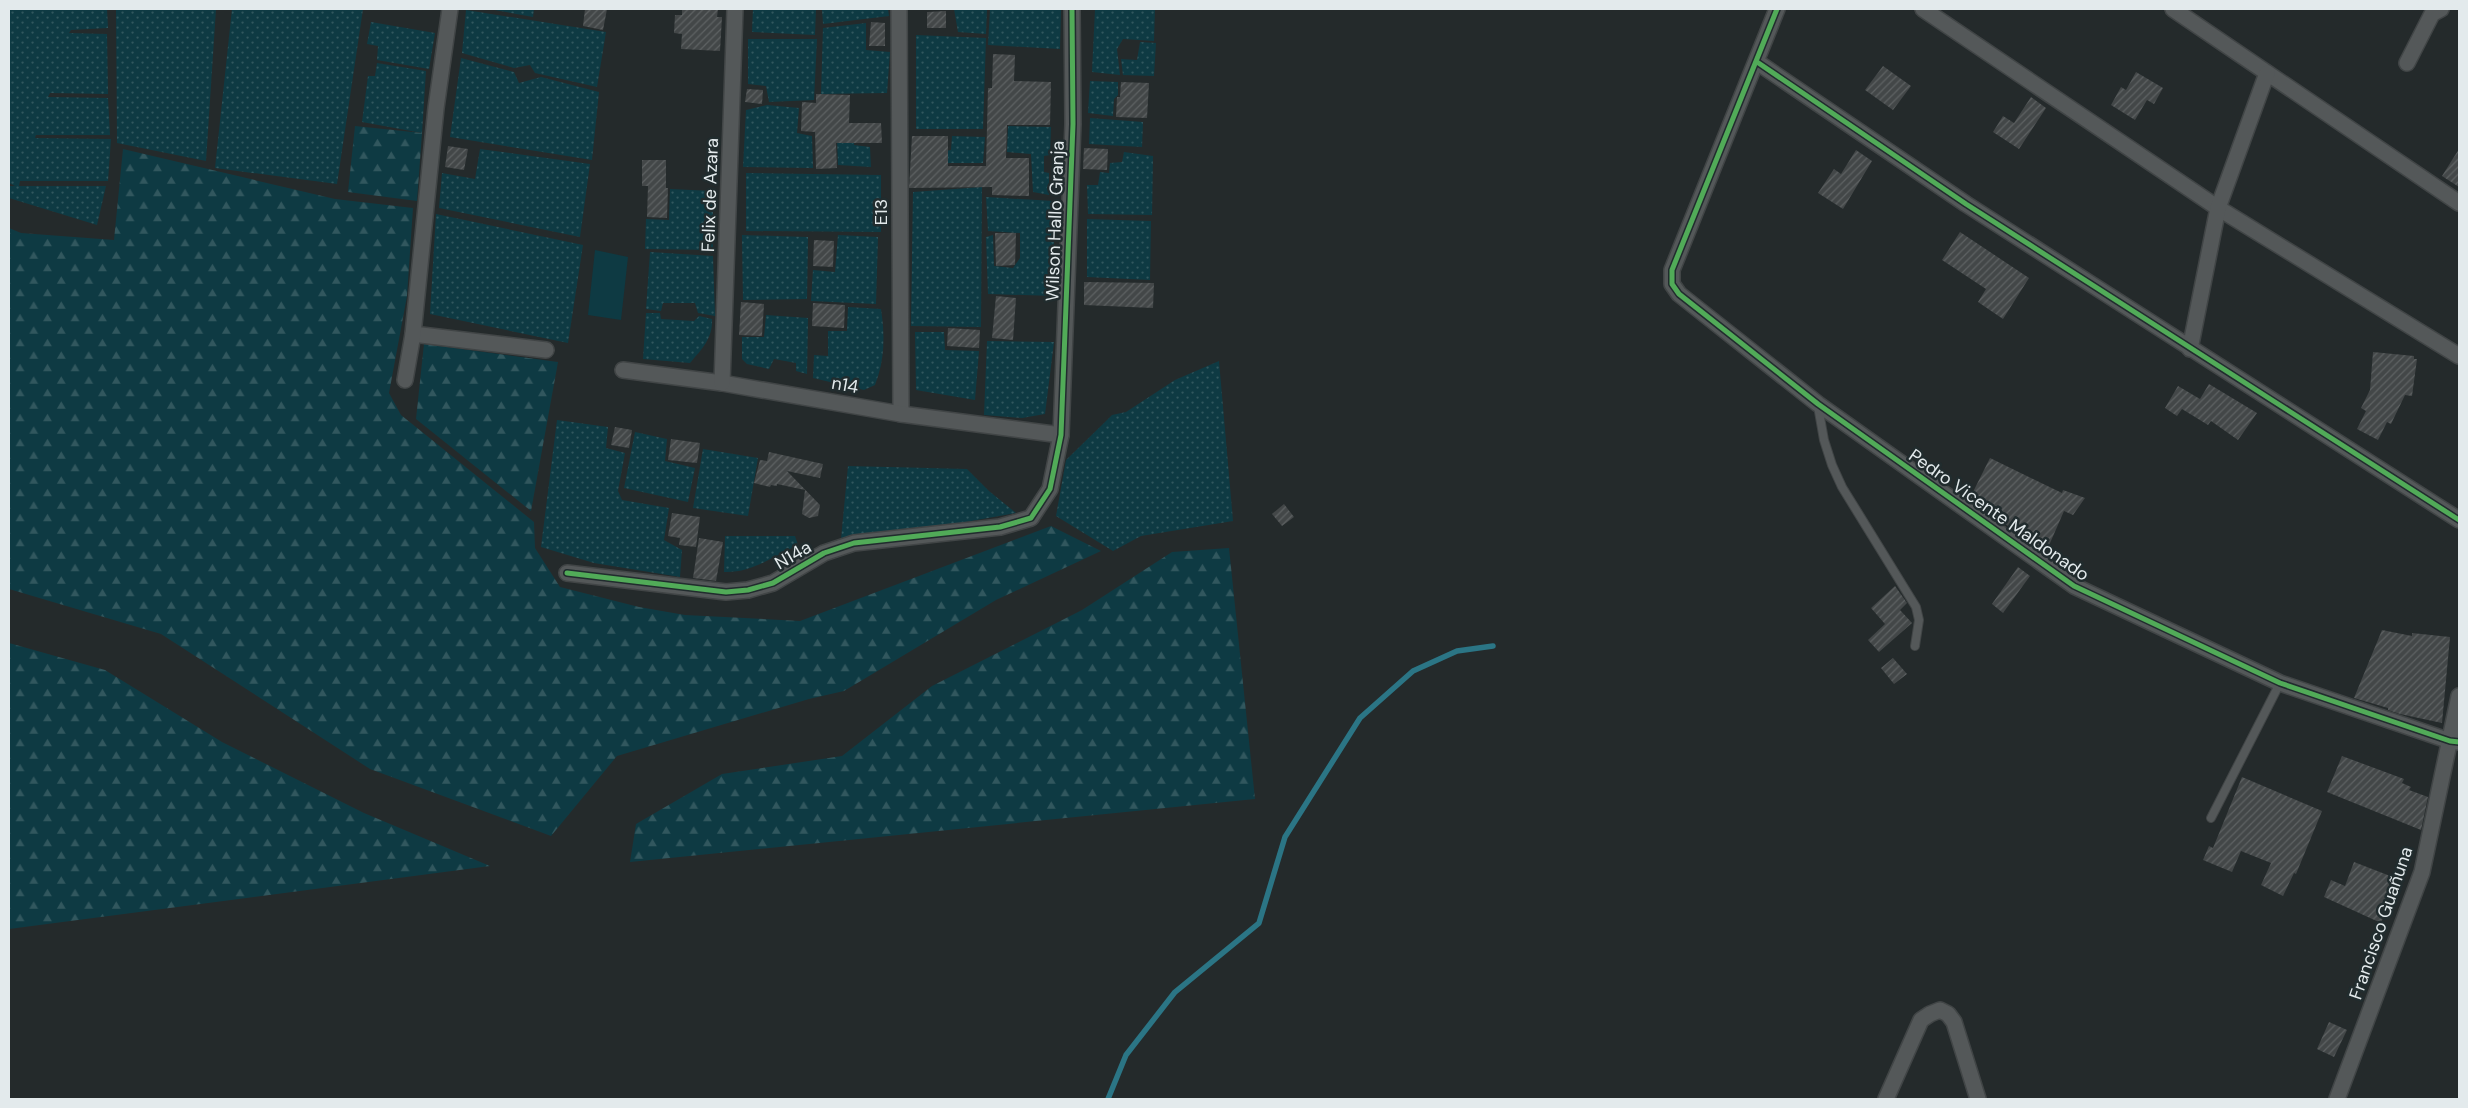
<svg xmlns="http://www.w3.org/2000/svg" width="2468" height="1108" font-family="'DM Sans',sans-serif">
<defs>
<pattern id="grass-dots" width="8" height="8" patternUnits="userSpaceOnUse" patternTransform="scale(1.25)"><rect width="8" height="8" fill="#0e3a43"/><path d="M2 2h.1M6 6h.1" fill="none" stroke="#31575e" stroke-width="1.8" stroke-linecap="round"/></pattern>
<pattern id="forest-firs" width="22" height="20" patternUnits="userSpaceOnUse" patternTransform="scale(1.25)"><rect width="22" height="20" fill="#0e3a43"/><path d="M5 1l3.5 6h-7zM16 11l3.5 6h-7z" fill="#31575e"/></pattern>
<pattern id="building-hatch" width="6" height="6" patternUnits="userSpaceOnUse" patternTransform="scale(1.25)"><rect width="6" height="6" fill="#434748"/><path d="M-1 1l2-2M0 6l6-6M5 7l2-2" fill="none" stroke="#5e6263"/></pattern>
</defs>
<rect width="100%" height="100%" fill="#242a2b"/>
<!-- grass -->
<g fill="url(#grass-dots)">
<polygon points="9,9 107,9 108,28 71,30 69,33 107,34 108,94 50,93 48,97 108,98 110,135 36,135 35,138 111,139 108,181 20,181 19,186 106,186 97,225 9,198 9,186 15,186 9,183"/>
<polygon points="116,9 216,9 206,161 117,143"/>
<polygon points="232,9 363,9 337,184 215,168"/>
<polygon points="489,9 534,9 533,17"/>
<polygon points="753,9 816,9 815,35 752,32"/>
<polygon points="822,9 888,9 889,16 823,24"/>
<polygon points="954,9 987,9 986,34 958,32"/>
<polygon points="990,9 1061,9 1060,49 988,45"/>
<polygon points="1095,9 1155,9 1154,41 1123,39 1117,49 1120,75 1092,72"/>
<polygon points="466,10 606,32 597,87 535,73 530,65 514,68 462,53"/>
<polygon points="371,22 435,33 429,69 377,60 378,46 367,44"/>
<polygon points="866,23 866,50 890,52 887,93 821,94 823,28"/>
<polygon points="916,35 986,38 983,129 916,129"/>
<polygon points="748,39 817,39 814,100 769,102 766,86 748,84"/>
<polygon points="1140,42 1156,43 1154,76 1123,75 1121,59 1137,60"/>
<polygon points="461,58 514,72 519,83 541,77 599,92 592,160 450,137"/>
<polygon points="377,63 426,71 422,133 362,122 368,76 375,76"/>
<polygon points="1090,81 1118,82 1118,95 1114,99 1113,116 1088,113"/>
<polygon points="767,105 799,108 797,133 812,136 813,168 743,167 746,110"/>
<polygon points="1090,118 1143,122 1142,147 1089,144"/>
<polygon points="1008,126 1051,127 1050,155 1044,156 1044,172 1049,173 1049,195 1033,192 1031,154 1007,152"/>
<polygon points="952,136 985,137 983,163 945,163 945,151 951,150"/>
<polygon points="855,137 854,145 870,147 871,167 838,165 837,138"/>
<polygon points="480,149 590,164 580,237 439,208 442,173 475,179"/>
<polygon points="1124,152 1153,156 1152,215 1088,214 1087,185 1098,185 1100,172 1109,173 1110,163 1122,162"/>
<polygon points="746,173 881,175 881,232 746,231"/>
<polygon points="982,187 981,327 911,326 913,192"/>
<polygon points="670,189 713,191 713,250 645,249 646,219 669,220"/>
<polygon points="986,197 1054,201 1054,296 988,294 986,237 993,235 994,266 1013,268 1020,258 1020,233 988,231"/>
<polygon points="436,214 583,245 568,343 430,314"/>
<polygon points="1087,219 1151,221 1150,280 1087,277"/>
<polygon points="742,235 808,237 807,299 743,300"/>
<polygon points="838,235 878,237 876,304 811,301 813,270 835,272"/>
<polygon points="650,252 713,256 715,316 698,313 695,303 663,303 661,311 646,309"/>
<path d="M848 307 881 309C885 335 885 360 875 385L864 390 813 378 814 355 828 356V331H847Z"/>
<path d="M646 313H660L661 319 694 321 699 316 712 319C713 338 702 349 690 363L643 359Z"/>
<polygon points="766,315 808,318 807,374 796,371 796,363 774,359 769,369 747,364 742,359 742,337 764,337"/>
<polygon points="915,332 944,332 945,350 979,351 975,400 916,390"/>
<polygon points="987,341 1054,342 1045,414 1022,418 984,415"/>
<polygon points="1219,361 1233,521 1141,536 1113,551 1056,516 1066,460 1104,423 1112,415 1126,412 1175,380"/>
<polygon points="557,420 608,427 606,448 625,453 618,491 622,500 669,508 664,540 682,550 680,577 594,563 541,547"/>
<polygon points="635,432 667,439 665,461 695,468 688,502 624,488"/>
<polygon points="703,449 758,458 748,516 693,508"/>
<polygon points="848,466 967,469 989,491 1016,513 921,530 841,539"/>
<path d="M725 536H795L798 545C773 556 753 573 724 572Z"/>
</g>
<!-- forest -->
<g fill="url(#forest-firs)">
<polygon points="355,126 422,133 417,201 348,192"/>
<polygon points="123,149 335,199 413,208 407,296 389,393 401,415 534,522 535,548 560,587 639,607 685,615 800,621 1051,526 1101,551 996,600 844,691 809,699 617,756 551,836 370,769 161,634 9,589 9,228 21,233 114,240"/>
<polygon points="424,344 558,362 531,511 416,419"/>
<polygon points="1229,548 1255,799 630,862 636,824 722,774 842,756 932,686 1082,610 1172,552"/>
<polygon points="9,643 105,670 222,742 364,813 490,866 9,929"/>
</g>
<!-- park -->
<polygon fill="#0e3a43" points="595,250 628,257 621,320 588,315"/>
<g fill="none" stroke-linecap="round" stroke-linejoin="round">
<!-- stream -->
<polyline stroke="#2b7585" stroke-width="5.5" points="1108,1099 1126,1055 1175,992 1259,923 1285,837 1360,718 1413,671 1457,651 1493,646"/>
</g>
<!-- building -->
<g fill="url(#building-hatch)">
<polygon points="585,9 607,9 603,30 583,26"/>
<polygon points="682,9 718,9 717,17 722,17 720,51 681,49 682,34 674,33 675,15 682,15"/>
<polygon points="946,11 946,28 927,28 927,12"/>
<polygon points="871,22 885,23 885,46 869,46"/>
<polygon points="993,54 1015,55 1014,81 1051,82 1050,125 1007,125 1006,158 1029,158 1029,196 992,195 992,187 909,188 912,136 948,136 948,166 986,166 988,88 992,88"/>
<polygon points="1883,66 1911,86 1893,110 1865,90"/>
<polygon points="2136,72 2163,88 2154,104 2147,100 2135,120 2111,105 2121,87 2126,90"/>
<polygon points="1121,82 1149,83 1147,118 1116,117 1117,97 1120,97"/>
<polygon points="747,89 763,90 762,104 745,102"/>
<polygon points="816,94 850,95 849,123 881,123 882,143 836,143 837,168 816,169 815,132 801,131 802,102 816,103"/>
<polygon points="2031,97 2046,108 2019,149 1993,132 2003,116 2014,123"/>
<polygon points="448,146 468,149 464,170 445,167"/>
<polygon points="1084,148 1108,149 1107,170 1083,169"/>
<polygon points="2459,149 2459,187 2442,176"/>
<polygon points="1856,150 1872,161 1843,209 1818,193 1834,169 1841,174"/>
<polygon points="642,160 666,160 666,188 668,188 667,218 647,217 648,186 642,186"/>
<polygon points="1960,232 2029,278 2003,319 1978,302 1986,289 1942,260"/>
<polygon points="995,233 1016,233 1015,265 996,266"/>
<polygon points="814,240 834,241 833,267 813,266"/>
<polygon points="1084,282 1154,283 1153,308 1084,305"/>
<polygon points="996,296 1016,298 1013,340 992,338"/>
<polygon points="741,302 764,304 762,336 739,335"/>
<polygon points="813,303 845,305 844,328 812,326"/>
<polygon points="948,328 980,330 979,348 947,346"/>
<polygon points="2373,352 2414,356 2414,359 2417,359 2412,396 2405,395 2391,424 2387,422 2378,440 2357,429 2366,411 2361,408 2370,390"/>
<polygon points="2209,384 2257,413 2238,440 2211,421 2208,425 2182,409 2177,416 2165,408 2178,386 2200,399"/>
<polygon points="615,427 632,430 629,448 611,445"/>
<polygon points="671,439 700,443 697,463 668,460"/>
<polygon points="769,452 823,464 820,478 787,471 820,505 818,516 809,518 802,514 805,490 777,484 777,486 771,485 770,487 754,483 760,460 767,461"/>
<polygon points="1990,458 2062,493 2063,490 2085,498 2073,515 2064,511 2047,550 2020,536 2017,532 1969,500"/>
<polygon points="1284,504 1294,517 1282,526 1272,514"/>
<polygon points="672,513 700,517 696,547 679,545 680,538 668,536"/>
<polygon points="699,538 723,542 716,581 693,578"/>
<polygon points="2018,567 2030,576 2003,613 1992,604"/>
<polygon points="1895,586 1907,603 1900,610 1912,623 1879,652 1868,640 1885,624 1871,608"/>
<polygon points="2382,630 2412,636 2412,633 2450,637 2442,723 2400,714 2388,710 2388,708 2354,698"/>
<polygon points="1893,658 1907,674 1894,684 1881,668"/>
<polygon points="2342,756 2404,779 2402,783 2411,787 2409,790 2428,797 2421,830 2327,792"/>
<polygon points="2242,777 2322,811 2296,874 2294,873 2283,896 2261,885 2271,863 2241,851 2232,872 2203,860 2209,846 2213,848"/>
<polygon points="2354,862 2398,879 2381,923 2324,897 2331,880 2345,886"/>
<polygon points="2329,1022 2347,1030 2334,1057 2317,1049"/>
</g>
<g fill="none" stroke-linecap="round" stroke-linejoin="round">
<defs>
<g id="lane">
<polyline points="1818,406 1824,440 1832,465 1842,487 1916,607 1919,620 1915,646"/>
<polyline points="2211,818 2280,683"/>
</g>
<g id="street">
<polyline points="899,9 901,414"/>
<polyline points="1777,9 1672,270 1672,284 1679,294 1818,404 2074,586 2280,683 2450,741 2459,742"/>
<polyline points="1923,9 2218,208 2459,356"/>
<polyline points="2173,9 2459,203"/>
<polyline points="1757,62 1966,204 2459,520"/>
<polyline points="2407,63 2432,14 2441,9"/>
<polyline points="413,334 546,350"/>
<polyline points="2190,349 2218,208 2267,73"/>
<polyline points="623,370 722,383 901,414 1061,435"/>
<polyline points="405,380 413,334 436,108 450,9"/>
<polyline points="722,383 735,9"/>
<polyline points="567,573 726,592 748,590 773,583 824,553 854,543 1000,527 1031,518 1050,489 1061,435 1073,124 1072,9"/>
<polyline points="1886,1099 1921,1020 1930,1014 1940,1010 1948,1014 1954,1022 1978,1099"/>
<polyline points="2337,1099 2422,872 2459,696"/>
</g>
</defs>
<!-- lane casing -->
<use href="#lane" stroke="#414546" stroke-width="10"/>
<!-- street casing -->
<use href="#street" stroke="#414546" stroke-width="18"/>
<!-- lane -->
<use href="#lane" stroke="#545859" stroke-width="8"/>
<!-- street -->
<use href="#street" stroke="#545859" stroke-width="15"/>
<defs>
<g id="cycleway">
<polyline points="1777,9 1672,270 1672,284 1679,294 1818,404 2074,586 2280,683 2450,741 2459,742"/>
<polyline points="1757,62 1966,204 2459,520"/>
<polyline points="567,573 726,592 748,590 773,583 824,553 854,543 1000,527 1031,518 1050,489 1061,435 1073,124 1072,9"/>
</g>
</defs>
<!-- cycleway casing -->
<use href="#cycleway" stroke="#212c2e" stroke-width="8"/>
<!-- cycleway -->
<use href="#cycleway" stroke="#51ab58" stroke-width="5"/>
</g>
<g text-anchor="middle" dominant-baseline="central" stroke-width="5" stroke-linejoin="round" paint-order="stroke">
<!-- street labels -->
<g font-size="18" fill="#e3eaec" stroke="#212c2e">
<text transform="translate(710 195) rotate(-88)">Felix de Azara</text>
<text transform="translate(881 212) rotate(-90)">E13</text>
<text transform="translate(1055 221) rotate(-88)">Wilson Hallo Granja</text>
<text transform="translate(845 385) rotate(10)">n14</text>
<text transform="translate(1999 515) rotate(35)">Pedro Vicente Maldonado</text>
<text transform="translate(793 555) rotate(-30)">N14a</text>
<text transform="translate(2381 923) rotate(-71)">Francisco Guañuna</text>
</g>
</g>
<!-- border -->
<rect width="2468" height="1108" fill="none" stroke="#e3eaec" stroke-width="20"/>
</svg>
